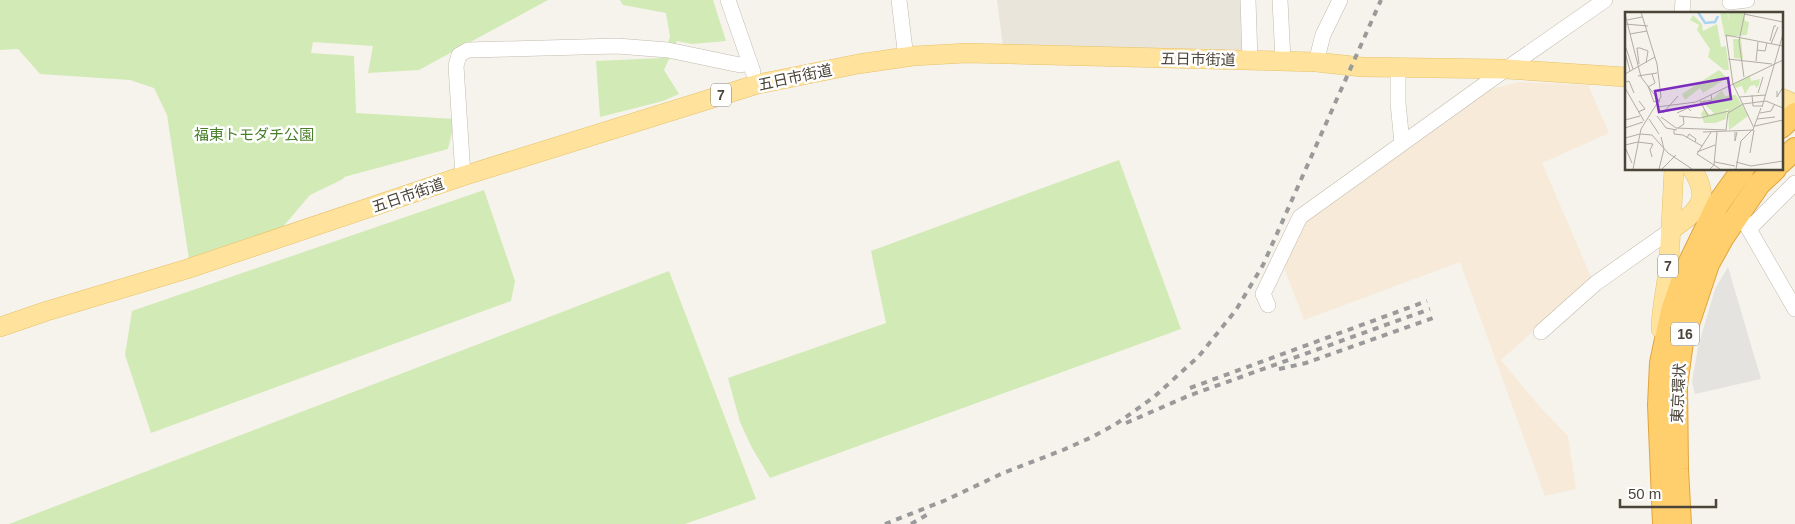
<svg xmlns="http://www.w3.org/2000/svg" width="1795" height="524" font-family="Helvetica,'Noto Sans JP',sans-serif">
<rect width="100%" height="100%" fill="#f6f3ec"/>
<!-- residential -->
<polygon fill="#eae5da" points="997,0 1241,0 1243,53 1003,47"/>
<!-- commercial -->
<polygon fill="#f7ead8" points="1520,82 1588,85 1609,133 1542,163 1592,279 1501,360 1540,407 1568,436 1576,489 1545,496 1460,262 1304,320 1281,260 1299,223 1487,90"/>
<!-- green -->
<g fill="#d2eab5">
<polygon points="0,0 548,0 419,70 368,73 373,46 313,42 311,53 354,56 356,113 455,119 448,149 344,177 343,179 310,195 282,228 189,259 167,115 154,88 130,80 40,74 18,49 0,50"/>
<polygon points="620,0 713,0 726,41 692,44 677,41 664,70 679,94 663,101 600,117 596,61 663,58 670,37 666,13 623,5"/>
<polygon points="1119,160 1181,329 770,478 752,448 740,422 728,378 886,323 871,251"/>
<polygon points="484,190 515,281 511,301 151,433 125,355 132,311"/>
<polygon points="669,271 756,499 685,524 9,524"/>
</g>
<!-- parking -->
<polygon fill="#e5e3e0" points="1728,267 1761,379 1695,394 1692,382 1698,347 1715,289"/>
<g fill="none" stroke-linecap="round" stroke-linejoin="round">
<defs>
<g id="minor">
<polyline points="728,0 753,72"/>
<polyline points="899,0 906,58"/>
<polyline points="1248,0 1250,60"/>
<polyline points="1280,0 1283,61"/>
<polyline points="1730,2 1747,0"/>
<polyline points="1682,14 1683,0"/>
<polyline points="1316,62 1323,35 1340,0"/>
<polyline points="1398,68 1398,103 1402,143"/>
<polyline points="463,176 456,66 459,55 468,50 617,46 668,50 740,65 750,63"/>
<polyline points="1739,212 1795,309"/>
<polyline points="1749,229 1795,183"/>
<polyline points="1268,305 1263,294 1300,217 1506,69 1605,0"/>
<polyline points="1541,332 1596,283 1671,230"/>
</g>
<g id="major">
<polyline points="1781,98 1795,104"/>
<path d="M1671 230C1697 211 1713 201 1692 169"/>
<polyline points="0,327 47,311 187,269 463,176 758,84 858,64 913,56 967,53 1316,62 1362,67 1506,69 1626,77"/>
<path d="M1661 329C1661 309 1666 291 1668 271 1671 237 1672 203 1674 169"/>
</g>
<g id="highway">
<polyline points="1781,127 1795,114"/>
<polyline points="1781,162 1795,149"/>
<polyline points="1664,524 1659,405 1661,363 1672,311 1686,270 1718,204 1743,169"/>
<polyline points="1680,524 1677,469 1676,386 1682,342 1708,264 1723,237 1759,184 1775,169"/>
</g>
</defs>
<!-- minor casing -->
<use href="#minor" stroke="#c2bbae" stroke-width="16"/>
<!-- major casing -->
<use href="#major" stroke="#e6c16a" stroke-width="20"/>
<!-- highway casing -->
<use href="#highway" stroke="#e0a43c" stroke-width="24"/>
<!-- minor -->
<use href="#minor" stroke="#fff" stroke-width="15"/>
<!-- major -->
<use href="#major" stroke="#ffe39c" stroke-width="19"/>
<!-- highway -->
<use href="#highway" stroke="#ffcf6e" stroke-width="22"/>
<!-- rail -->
<g stroke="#9a9a9a" stroke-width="4" stroke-dasharray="6 6" stroke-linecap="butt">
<polyline points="1279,369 1306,363 1433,318"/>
<polyline points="1190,388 1427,301"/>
<polyline points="1126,423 1188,396 1430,309"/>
<polyline points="885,524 946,500 1003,473 1063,450 1092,437 1116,424 1154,397 1199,356 1236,310 1263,265 1381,0"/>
<polyline points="911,524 930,513"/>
</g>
</g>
<g text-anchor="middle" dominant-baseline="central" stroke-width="5" stroke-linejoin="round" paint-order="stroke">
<!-- shield labels -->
<g fill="#fff" stroke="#817c74" stroke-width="1">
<rect x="711" y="83.5" width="20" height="23" rx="4"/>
<rect x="1658" y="254.5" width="20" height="23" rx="4"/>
<rect x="1671" y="322.5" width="28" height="23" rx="4"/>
</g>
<g font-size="14" font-weight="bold" fill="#4b4439">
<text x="721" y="95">7</text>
<text x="1668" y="266">7</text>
<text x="1685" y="334">16</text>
</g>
<!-- street labels -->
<g font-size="15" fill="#4b4439" stroke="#fff">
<text transform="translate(1198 59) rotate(1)">五日市街道</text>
<text transform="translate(795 77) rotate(-12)">五日市街道</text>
<text transform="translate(408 195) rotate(-19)">五日市街道</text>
<text transform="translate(1678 393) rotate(-87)">東京環状</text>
</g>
<!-- park labels -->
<g font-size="15" fill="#4a7f2a" stroke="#fff">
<text x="254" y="134">福東トモダチ公園</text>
</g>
</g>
<!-- overview -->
<g transform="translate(1625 12)">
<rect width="158" height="158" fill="#f6f3ec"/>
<path d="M95 0H102L104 8 103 0H119L120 9 124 10 122 23 100 25ZM68 3 77 12 78 19 92 12 96 35 101 34 104 58H99L83 45 85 37 72 18 74 13 65 8ZM108 27H116L118 47 109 46ZM94 58 102 66 78 81 75 76 60 88 57 82ZM125 63 126 69 135 67 134 73 131 76 130 73 125 74 120 82 117 74 111 76 108 72ZM97 78 100 84 111 83 123 104 104 118 103 97 97 99 102 98 101 107 90 111H79L76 102 79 97 85 103 89 101 77 90 81 86 79 90 82 92Z" fill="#d2eab5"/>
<path fill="none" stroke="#a9d4f2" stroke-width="2.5" d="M73 0 80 11 90 10 93 4"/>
<path fill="none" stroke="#b2ada4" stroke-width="1" d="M0 2 16 65 35 90M119 2 158 10M2 8 17 5M0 12 23 14M5 22 22 19M145 29 149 14H151M146 32 153 15M1 36 8 57M132 38 140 39 142 31M0 40 5 59M103 47 147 52M131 49 133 30M14 52 12 36H15L23 39 21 51M0 62 30 45M13 64 32 61M119 65 114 29 120 0M1 70 4 69 9 81M108 72 101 23 158 34M108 72 129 116 116 129 111 157M23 74 29 90 32 89M23 75 30 71 27 62M0 76 19 109M152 79V85L158 75M133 81 138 65M127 83 128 94H137M114 85 141 83M75 89 83 104M76 90 87 88 86 83M32 95 71 90 158 48M137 95 158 22M13 100 20 97 14 89M38 101 53 84M52 101 63 96 66 99M135 101 146 99 149 93M32 104 41 116 52 118M54 104 75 106 104 99M36 105 51 116 101 118 103 101 118 92 141 89 158 96M24 107 34 122M132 107 150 105M0 108 15 104M130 114 158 108M129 115 136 96M0 116 18 110M53 116 59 112 58 104M49 117V122L58 123 77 134M78 120 129 118 125 141M86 120 72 142 95 157M110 120V129L112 120M15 122 27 123 43 141 67 157M0 126 15 122M62 126 64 122 71 127 70 130M0 133 13 130 28 132 25 138 27 145M0 135 7 151M72 140 90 133M90 150 110 154M111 150 126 154 158 149M8 157 16 117 36 85 32 52 16 0M34 157 39 137 36 125M37 157 51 143M85 157 89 153 92 120"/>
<path fill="#7b2cbf" fill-opacity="0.15" stroke="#7b2cbf" stroke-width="2.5" d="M103 66 106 87 34 100 30 79Z"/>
<rect width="158" height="158" fill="none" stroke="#4b4439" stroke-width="2.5"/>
</g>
<!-- scale -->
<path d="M1620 499v8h96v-8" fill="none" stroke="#4b4439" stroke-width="2.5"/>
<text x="1628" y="499" font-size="15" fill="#4b4439" stroke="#ffffff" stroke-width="4" paint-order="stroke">50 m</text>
</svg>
